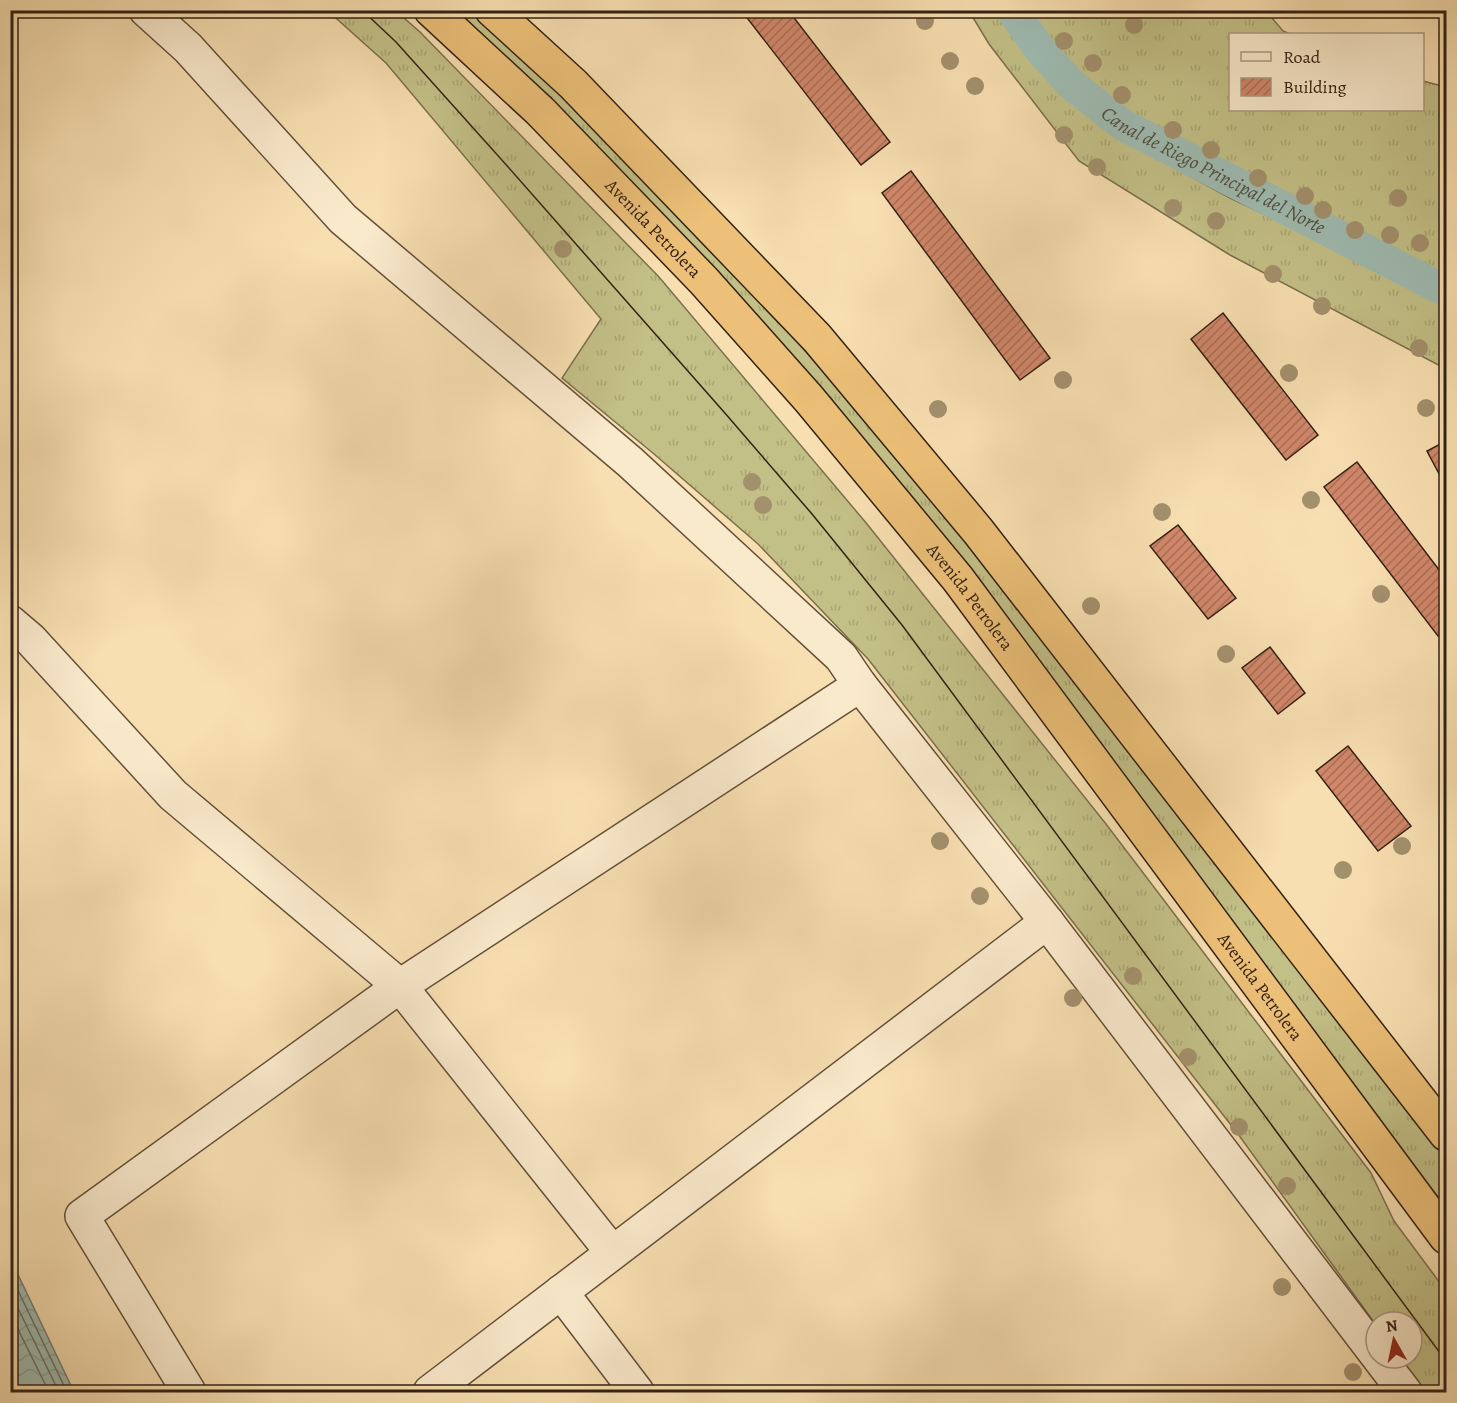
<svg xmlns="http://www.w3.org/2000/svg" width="1457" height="1403" font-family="Alegreya,serif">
<defs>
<pattern id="grass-tufts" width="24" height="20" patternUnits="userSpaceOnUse" patternTransform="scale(1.5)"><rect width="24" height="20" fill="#c3c087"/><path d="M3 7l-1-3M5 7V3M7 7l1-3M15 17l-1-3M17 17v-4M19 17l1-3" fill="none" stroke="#a8a574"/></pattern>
<pattern id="water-waves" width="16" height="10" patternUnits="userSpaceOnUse" patternTransform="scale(1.5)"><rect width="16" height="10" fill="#9fbcb2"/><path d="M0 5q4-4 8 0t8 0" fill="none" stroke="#89a198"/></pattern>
<pattern id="building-hatch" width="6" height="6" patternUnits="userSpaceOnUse" patternTransform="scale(1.5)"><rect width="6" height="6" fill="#d1876a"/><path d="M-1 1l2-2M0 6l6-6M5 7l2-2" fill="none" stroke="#aa6e56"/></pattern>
</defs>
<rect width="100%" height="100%" fill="#f8dfb1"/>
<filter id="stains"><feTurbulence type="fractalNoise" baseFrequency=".00333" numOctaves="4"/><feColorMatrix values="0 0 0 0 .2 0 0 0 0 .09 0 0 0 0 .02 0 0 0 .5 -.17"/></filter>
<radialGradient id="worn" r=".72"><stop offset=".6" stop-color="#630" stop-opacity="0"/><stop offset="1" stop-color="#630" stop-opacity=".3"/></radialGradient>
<!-- grass -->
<g fill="url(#grass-tufts)" stroke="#7b704e" stroke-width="1.5">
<polygon points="328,11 396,11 420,32 659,277 867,524 1106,824 1371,1173 1394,1221 1446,1291 1446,1392 1425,1392 1400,1358 1412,1358 1412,1322 1376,1322 1376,1325 1238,1134 868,659 758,544 654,454 562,378 601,319 386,63"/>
<polygon points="452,11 472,11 556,87 715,249 915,475 1446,1157 1446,1208 915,500 819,386"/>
<polygon points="969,11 1002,11 1031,52 1079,106 1142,150 1230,198 1446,301 1446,369 1230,255 1079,161 989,44"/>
<polygon points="1028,11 1266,11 1283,31 1290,34 1230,34 1230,110 1422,110 1423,81 1446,87 1446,280 1132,118 1074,74"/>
</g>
<!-- water -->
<polygon fill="url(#water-waves)" stroke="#747e73" stroke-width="1.5" points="11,1260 74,1392 11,1392"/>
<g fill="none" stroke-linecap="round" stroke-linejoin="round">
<!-- shore -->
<g stroke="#696e63" stroke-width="1.5">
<polyline points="10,1274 67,1392"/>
<polyline points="10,1292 59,1392"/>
<polyline points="10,1313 49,1392"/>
</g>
<!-- canal -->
<path stroke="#9fbcb2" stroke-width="32" id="s1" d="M1012 10 1042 52 1072 85 1123 125 1446 291"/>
</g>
<!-- building -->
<g fill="url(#building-hatch)" stroke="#332114" stroke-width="1.5">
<polygon points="741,10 788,10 890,142 861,165"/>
<polygon points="911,171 1050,358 1020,380 882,193"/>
<polygon points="1223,313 1318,435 1286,460 1191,339"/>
<polygon points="1446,441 1446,487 1427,451"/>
<polygon points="1357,462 1446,579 1446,630 1438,636 1324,487"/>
<polygon points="1178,525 1236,598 1208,619 1150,546"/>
<polygon points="1270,647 1305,693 1278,714 1242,668"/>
<polygon points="1348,746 1411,826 1378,851 1316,771"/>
</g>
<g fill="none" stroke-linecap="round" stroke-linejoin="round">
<defs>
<g id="minor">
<polyline points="146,10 188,48 343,219 630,462 841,657 860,685 1047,922 1376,1354"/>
<polyline points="10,622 30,639 173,795 400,986 612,1252"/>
<polyline points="561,1292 637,1392"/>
<polyline points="1379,1358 1405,1392"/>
<polyline points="189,1392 82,1216 400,986 860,685"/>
<polyline points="430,1392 1047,922"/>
</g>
<g id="highway">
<path id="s2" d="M431 10 540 111 704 281 809 399 958 579 1446 1237"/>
<polyline points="492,10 573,84 817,338 978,531 1446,1134"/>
</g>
</defs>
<!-- minor casing -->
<use href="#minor" stroke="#64503b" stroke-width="36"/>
<!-- highway casing -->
<use href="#highway" stroke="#332114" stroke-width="36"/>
<!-- minor -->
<use href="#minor" stroke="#faeacc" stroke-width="33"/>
<!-- highway -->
<use href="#highway" stroke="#ecc078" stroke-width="33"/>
<!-- tram -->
<polyline stroke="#332114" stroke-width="1.5" points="362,10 396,42 501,159 724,412 812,514 902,625 1446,1361"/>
</g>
<!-- trees -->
<g fill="#a3916d">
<circle cx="925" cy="21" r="9"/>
<circle cx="1134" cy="25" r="9"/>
<circle cx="1064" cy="41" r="9"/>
<circle cx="950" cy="61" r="9"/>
<circle cx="1093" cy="63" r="9"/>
<circle cx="975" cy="86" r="9"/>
<circle cx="1122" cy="95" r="9"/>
<circle cx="1173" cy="130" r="9"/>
<circle cx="1064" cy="135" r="9"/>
<circle cx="1211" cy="150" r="9"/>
<circle cx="1097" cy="167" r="9"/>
<circle cx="1258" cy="178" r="9"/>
<circle cx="1305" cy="196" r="9"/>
<circle cx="1398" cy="198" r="9"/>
<circle cx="1173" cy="208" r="9"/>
<circle cx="1323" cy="210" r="9"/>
<circle cx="1216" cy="221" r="9"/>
<circle cx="1355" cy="230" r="9"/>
<circle cx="1390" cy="235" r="9"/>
<circle cx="1420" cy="243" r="9"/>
<circle cx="563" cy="249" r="9"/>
<circle cx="1273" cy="274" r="9"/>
<circle cx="1322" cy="306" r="9"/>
<circle cx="1419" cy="348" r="9"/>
<circle cx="1289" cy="373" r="9"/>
<circle cx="1063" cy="380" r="9"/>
<circle cx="1426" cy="408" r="9"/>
<circle cx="938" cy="409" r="9"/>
<circle cx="752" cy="482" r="9"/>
<circle cx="1311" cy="500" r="9"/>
<circle cx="763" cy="505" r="9"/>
<circle cx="1162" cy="512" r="9"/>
<circle cx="1381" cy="594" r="9"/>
<circle cx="1091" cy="606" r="9"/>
<circle cx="1226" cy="654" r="9"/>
<circle cx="940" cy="841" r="9"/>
<circle cx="1402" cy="846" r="9"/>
<circle cx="1343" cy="870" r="9"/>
<circle cx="980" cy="896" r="9"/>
<circle cx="1133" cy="976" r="9"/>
<circle cx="1073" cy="998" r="9"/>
<circle cx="1188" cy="1057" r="9"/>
<circle cx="1239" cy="1127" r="9"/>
<circle cx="1287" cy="1186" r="9"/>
<circle cx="1282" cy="1287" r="9"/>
<circle cx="1353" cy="1372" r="9"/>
</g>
<g text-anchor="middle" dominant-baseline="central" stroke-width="5" stroke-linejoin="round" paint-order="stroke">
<!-- street labels -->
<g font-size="18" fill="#332114" stroke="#faeacc">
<text stroke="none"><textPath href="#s2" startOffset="312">Avenida Petrolera</textPath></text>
<text stroke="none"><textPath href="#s2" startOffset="798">Avenida Petrolera</textPath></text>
<text stroke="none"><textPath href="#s2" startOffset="1284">Avenida Petrolera</textPath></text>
</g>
<!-- water labels -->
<g font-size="20" font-style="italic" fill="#535043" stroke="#faeacc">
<text stroke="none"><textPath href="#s1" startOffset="262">Canal de Riego Principal del Norte</textPath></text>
</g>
</g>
<!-- margin -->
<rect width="1457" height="1403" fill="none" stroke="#f8dfb1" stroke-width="36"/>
<rect x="12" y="12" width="1433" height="1379" fill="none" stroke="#332114" stroke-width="3"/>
<rect x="18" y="18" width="1421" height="1367" fill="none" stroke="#332114" stroke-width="1.5"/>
<!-- legend -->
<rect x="1229" y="33" width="195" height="78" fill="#faeacc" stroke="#aa9a82" stroke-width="1.5"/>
<rect x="1241" y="52" width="30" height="9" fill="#faeacc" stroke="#aa9a82" stroke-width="1.5"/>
<text x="1283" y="63" font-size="18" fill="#332114">Road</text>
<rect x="1241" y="78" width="30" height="18" fill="url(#building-hatch)" stroke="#aa9a82" stroke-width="1.5"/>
<text x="1283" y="93" font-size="18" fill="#332114">Building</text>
<!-- north arrow -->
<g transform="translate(1394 1340) rotate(351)"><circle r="28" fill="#faeacc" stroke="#aa9a82" stroke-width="1.5"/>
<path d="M0-4.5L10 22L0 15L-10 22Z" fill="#8f2418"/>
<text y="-9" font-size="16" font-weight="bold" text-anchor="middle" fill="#332114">N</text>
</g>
<rect width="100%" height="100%" filter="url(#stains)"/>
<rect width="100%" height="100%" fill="url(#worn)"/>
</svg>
